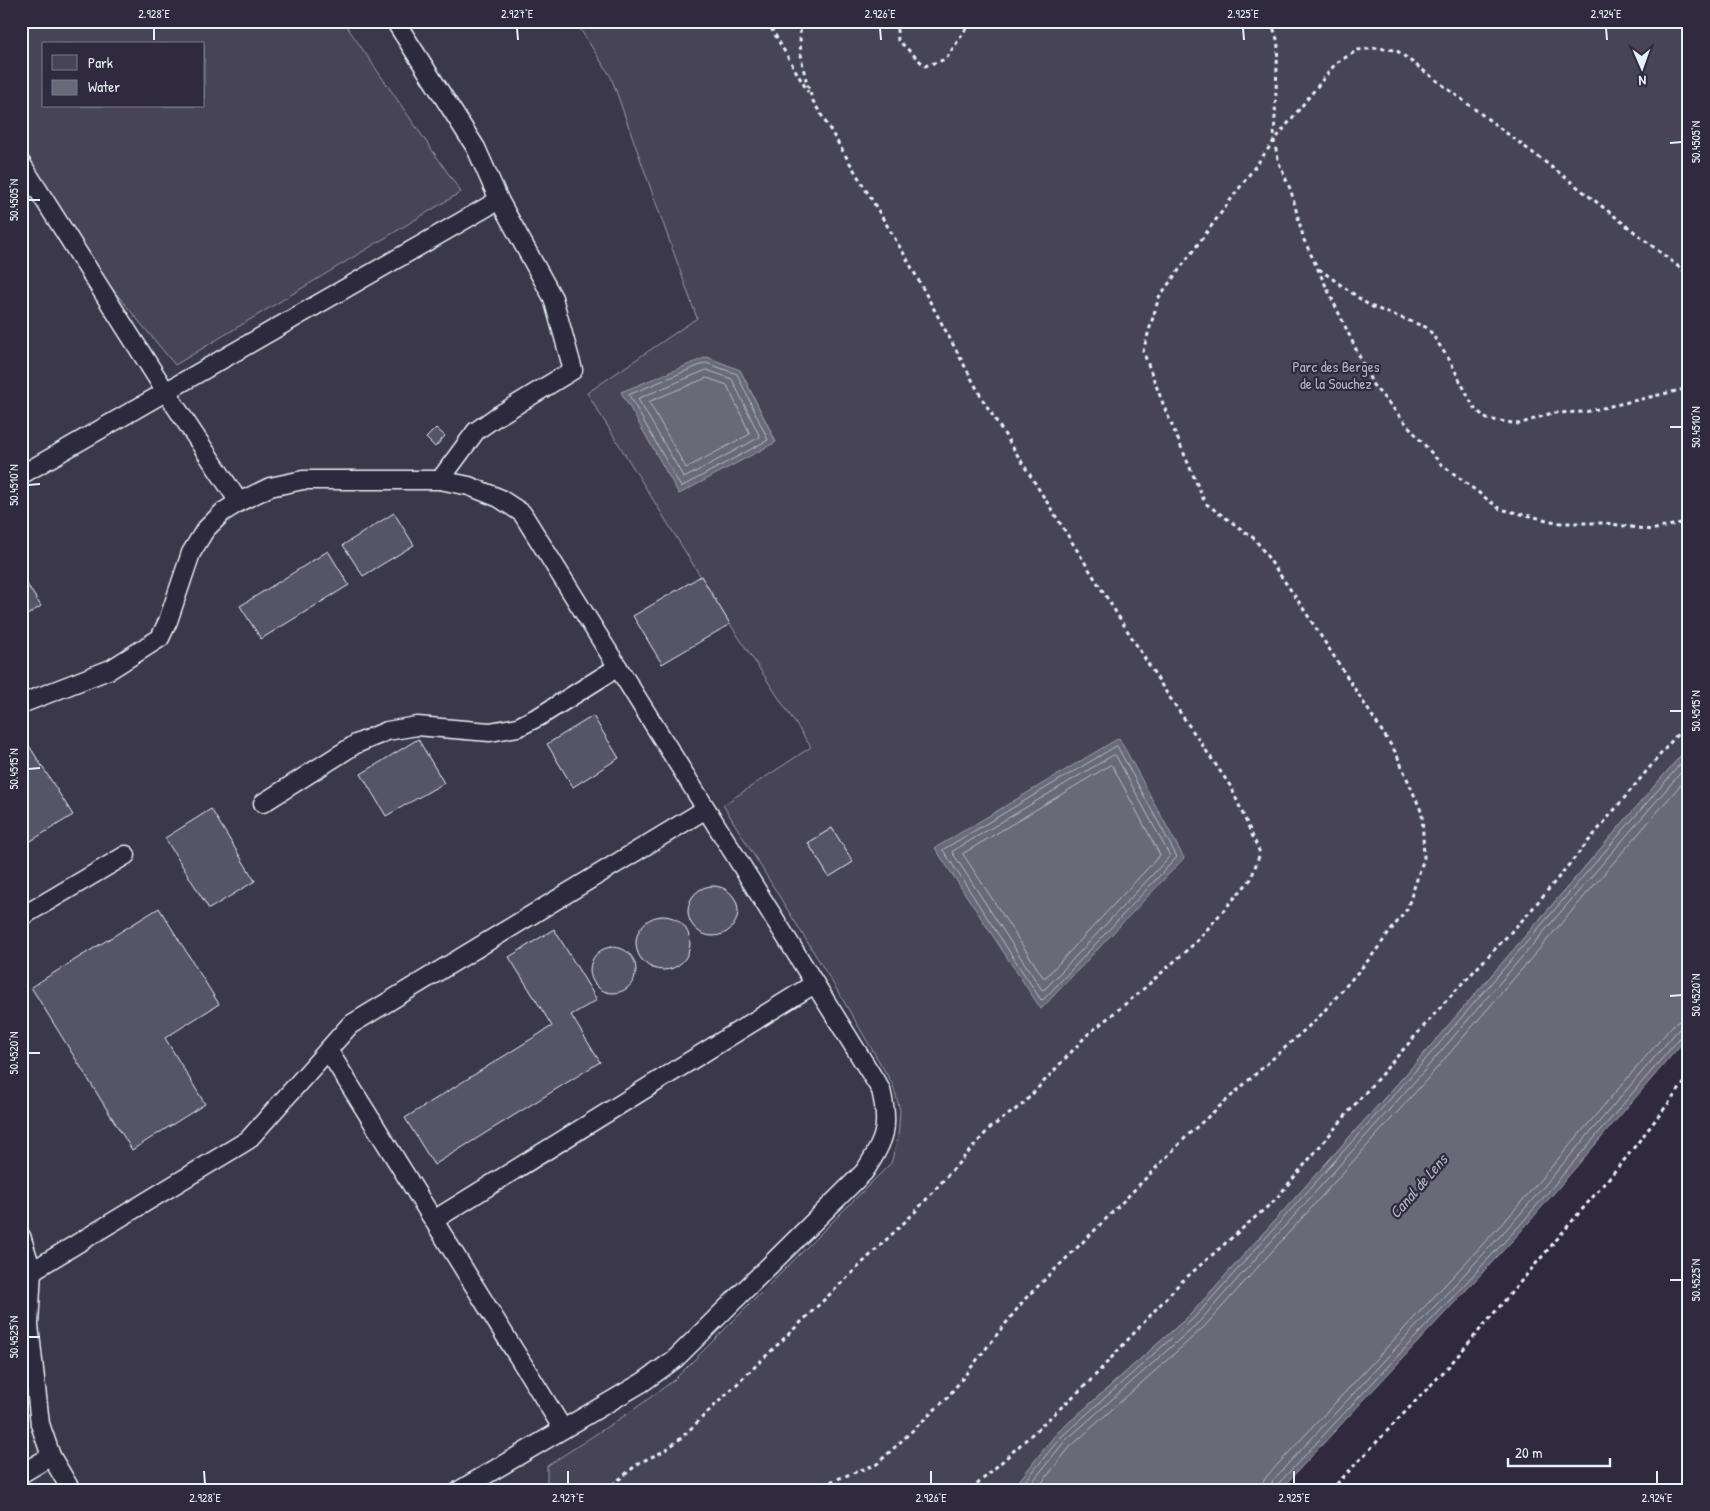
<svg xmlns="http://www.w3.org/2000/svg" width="1710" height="1511" font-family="'Patrick Hand',sans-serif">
<rect width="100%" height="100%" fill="#2f2a3d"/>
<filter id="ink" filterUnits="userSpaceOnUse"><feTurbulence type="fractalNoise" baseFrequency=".02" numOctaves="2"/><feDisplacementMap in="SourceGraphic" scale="10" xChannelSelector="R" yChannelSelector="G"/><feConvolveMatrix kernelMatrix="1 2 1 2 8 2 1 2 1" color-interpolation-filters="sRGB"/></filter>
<g filter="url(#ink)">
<!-- built -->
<polygon fill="#3b3749" points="343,21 601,21 711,109 962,1092 674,1380 636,1408 547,1466 547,1490 21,1490 21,178 461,192"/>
<!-- green -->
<g fill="#464455" stroke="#979aa6" fill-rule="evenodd">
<path d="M21 21H343L461 192 175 365 21 178ZM44 44H204V106H44Z"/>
<path d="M575 21H1689V746L1415 1064 1190 1315 1056 1434 1012 1490H547V1466L636 1408 674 1380 891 1163 898 1138 900 1110 893 1085 837 990 723 805 811 747 730 624 587 393 697 318 611 77ZM740 370 776 442 621 392ZM832 828 853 862 829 877 808 843Z"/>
</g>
<!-- water -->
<g fill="#696978" stroke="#9c9fab">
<polygon points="707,357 740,370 776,442 679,494 621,392"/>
<polygon points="1119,738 1184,858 1041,1009 935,848"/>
<polygon points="1689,746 1689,1035 1524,1228 1280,1490 1012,1490 1056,1434 1190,1315 1415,1064"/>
</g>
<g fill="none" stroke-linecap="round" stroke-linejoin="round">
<!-- shore -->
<g stroke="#b5bbc5" stroke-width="1">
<polygon points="706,363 737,374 768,440 681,487 629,395"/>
<polygon points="707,370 732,379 760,437 684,478 638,399"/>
<polygon points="707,378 727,385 750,434 686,468 649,402"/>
<polygon points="1117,746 1177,857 1044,999 1041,1000 943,850"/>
<polygon points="1114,755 1116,756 1170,856 1045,989 1042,990 952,852"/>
<polygon points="1111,765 1113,767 1160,855 1046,977 1043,977 963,854"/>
<polyline points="1018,1490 1060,1438 1194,1318 1418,1068 1689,754"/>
<polyline points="1026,1490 1064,1442 1199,1322 1423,1072 1689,763"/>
<polyline points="1036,1490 1070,1447 1204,1327 1429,1077 1689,775"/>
<polyline points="1263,1490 1263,1482 1267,1476 1510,1215 1673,1025 1681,1020 1689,1019"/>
<polyline points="1270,1490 1273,1480 1515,1220 1678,1030 1683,1027 1689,1026"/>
<polyline points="1276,1490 1278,1484 1520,1225 1683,1034 1689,1033"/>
</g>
</g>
<!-- building -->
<g fill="#575565" stroke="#e8f1f8">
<polygon points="436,428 445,436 435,447 426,438"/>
<polygon points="394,513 414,545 363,576 343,545"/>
<polygon points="328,551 349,585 261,639 240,606"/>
<polygon points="21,575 41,606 21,619"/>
<polygon points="701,576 730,624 662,664 633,616"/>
<polygon points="593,716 619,758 573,787 547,744"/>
<polygon points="21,733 73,815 21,847"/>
<polygon points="418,739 444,783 386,816 361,774"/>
<polygon points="211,809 255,881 209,909 165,838"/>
<polygon points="832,828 853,862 829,877 808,843"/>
<circle cx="713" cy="911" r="25"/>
<polygon points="159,908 219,1004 165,1038 205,1104 132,1150 31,987"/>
<circle cx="663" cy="943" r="27"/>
<polygon points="554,929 597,1000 571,1015 600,1062 434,1165 405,1118 552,1026 509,957"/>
<circle cx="613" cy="970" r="23"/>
</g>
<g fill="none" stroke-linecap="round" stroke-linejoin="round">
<defs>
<g id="lane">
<polyline points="395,21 476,148 499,200 553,298 573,370 496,417 476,431 440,480"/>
<polyline points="21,163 166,392 239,502"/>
<polyline points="21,475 499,200"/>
<path d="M21 704 111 669 160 638 168 621 191 553 205 530 223 512 239 502 270 487 303 480H440L469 486 499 498 522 513 881 1090C890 1127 885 1141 864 1172L675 1359 643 1382 460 1490"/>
<polyline points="263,803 356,744 387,731 417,726 490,732 518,727 540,716 618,667"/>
<polyline points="21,917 126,855"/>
<polyline points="328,1050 563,1429"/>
<polyline points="434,1220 814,984"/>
<polyline points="21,1236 32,1271 29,1325 40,1424 51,1456 71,1490"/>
<polyline points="32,1271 248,1140 350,1025 706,809"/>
<polyline points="21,1474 51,1456"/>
</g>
</defs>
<!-- lane casing -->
<use href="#lane" stroke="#e8f1f8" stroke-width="21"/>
<!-- path -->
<g stroke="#e8f1f8" stroke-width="3" stroke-dasharray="4 4" stroke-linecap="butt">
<polyline points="767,21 808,92"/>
<polyline points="896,21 898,40 925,66 946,59 971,21"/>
<polyline points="1271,21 1278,42 1274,141 1279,163 1291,191 1304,240 1373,385 1441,464 1500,509 1560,523 1605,523 1651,530 1681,523 1689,527"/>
<polyline points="1319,269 1370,306 1428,328 1450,361 1474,408 1487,419 1519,424 1552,413 1585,412 1689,388"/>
<path d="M606 1490 639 1463 664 1451 680 1439 915 1212 990 1128 1023 1104 1087 1035 1140 992 1196 942 1251 879 1260 853 1231 787 1164 689 983 400 907 259 813 101C803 73 798 51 801 21"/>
<polyline points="808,1490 877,1464 947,1398 1025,1299 1096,1229 1190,1133 1319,1017 1371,957 1407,909 1424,858 1422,813 1396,753 1299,602 1255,539 1205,503 1165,409 1143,351 1159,297 1274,141 1336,63 1358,50 1376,48 1396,50 1561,174 1689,275"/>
<polyline points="971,1490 1090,1381 1180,1283 1275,1200 1357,1102 1445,1002 1528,914 1689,720"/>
<polyline points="1331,1490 1449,1366 1625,1159 1689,1077"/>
</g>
<!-- lane -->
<use href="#lane" stroke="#2f2a3d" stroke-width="18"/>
</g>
</g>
<!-- ticks -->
<path fill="none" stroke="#e8f1f8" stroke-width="2" d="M154 28V40M517 28 518 40M880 28 881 40M1243 28 1244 40M1606 28 1607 40M1670 143 1682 142M28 200H40M1670 427H1682M28 485 40 484M1670 711H1682M28 769 40 768M1670 996 1682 995M28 1053H40M1670 1280H1682M28 1337H40M204 1471 205 1484M568 1471V1484M931 1471V1484M1294 1471V1484M1657 1471V1484"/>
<g text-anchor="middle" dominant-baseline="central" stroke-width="4.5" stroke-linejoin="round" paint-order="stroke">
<!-- park labels -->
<g font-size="15" fill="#afb4bf" stroke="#2f2a3d">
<text x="1336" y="366">Parc des Berges<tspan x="1336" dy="17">de la Souchez</tspan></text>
</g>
<!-- water labels -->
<g font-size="16" font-style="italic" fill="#afb4be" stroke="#2f2a3d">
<text transform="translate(1418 1186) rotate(-49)">Canal de Lens</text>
</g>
</g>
<!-- margin -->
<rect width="1710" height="1511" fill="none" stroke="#2f2a3d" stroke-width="55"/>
<!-- legend -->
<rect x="42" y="42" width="162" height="65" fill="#2f2a3d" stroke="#797a88"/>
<rect x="52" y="55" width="25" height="15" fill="#464455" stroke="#797a88"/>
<text x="88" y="68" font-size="15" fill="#e8f1f8">Park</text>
<rect x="52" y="80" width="25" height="15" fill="#696978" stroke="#797a88"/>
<text x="88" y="92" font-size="15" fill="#e8f1f8">Water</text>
<!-- north arrow -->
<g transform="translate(1642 68) rotate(178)" stroke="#2f2a3d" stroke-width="4" paint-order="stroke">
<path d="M0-4L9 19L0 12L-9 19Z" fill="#e8f1f8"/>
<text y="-8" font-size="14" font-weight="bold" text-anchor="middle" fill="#e8f1f8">N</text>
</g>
<!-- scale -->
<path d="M1508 1458v8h102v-8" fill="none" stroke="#e8f1f8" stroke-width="2.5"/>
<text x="1515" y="1458" font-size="15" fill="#e8f1f8" stroke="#2f2a3d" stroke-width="4" paint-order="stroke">20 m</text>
<rect x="28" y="28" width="1654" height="1456" fill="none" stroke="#e8f1f8" stroke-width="2"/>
<g font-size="12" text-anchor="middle" fill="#e8f1f8">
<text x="154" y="18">2.928°E</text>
<text x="517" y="18">2.927°E</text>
<text x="880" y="18">2.926°E</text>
<text x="1243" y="18">2.925°E</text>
<text x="1606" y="18">2.924°E</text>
<text transform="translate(1696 142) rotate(-90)" y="4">50.4505°N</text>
<text transform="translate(14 200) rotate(-90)" y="4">50.4505°N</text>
<text transform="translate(1696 427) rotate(-90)" y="4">50.4510°N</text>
<text transform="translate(14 485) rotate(-90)" y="4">50.4510°N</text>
<text transform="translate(1696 711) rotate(-90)" y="4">50.4515°N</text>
<text transform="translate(14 769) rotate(-90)" y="4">50.4515°N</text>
<text transform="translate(1696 995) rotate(-90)" y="4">50.4520°N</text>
<text transform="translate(14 1053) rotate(-90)" y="4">50.4520°N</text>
<text transform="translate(1696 1280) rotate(-90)" y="4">50.4525°N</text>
<text transform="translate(14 1337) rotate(-90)" y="4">50.4525°N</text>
<text x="205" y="1502">2.928°E</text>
<text x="568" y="1502">2.927°E</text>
<text x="931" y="1502">2.926°E</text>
<text x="1294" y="1502">2.925°E</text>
<text x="1657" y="1502">2.924°E</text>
</g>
</svg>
